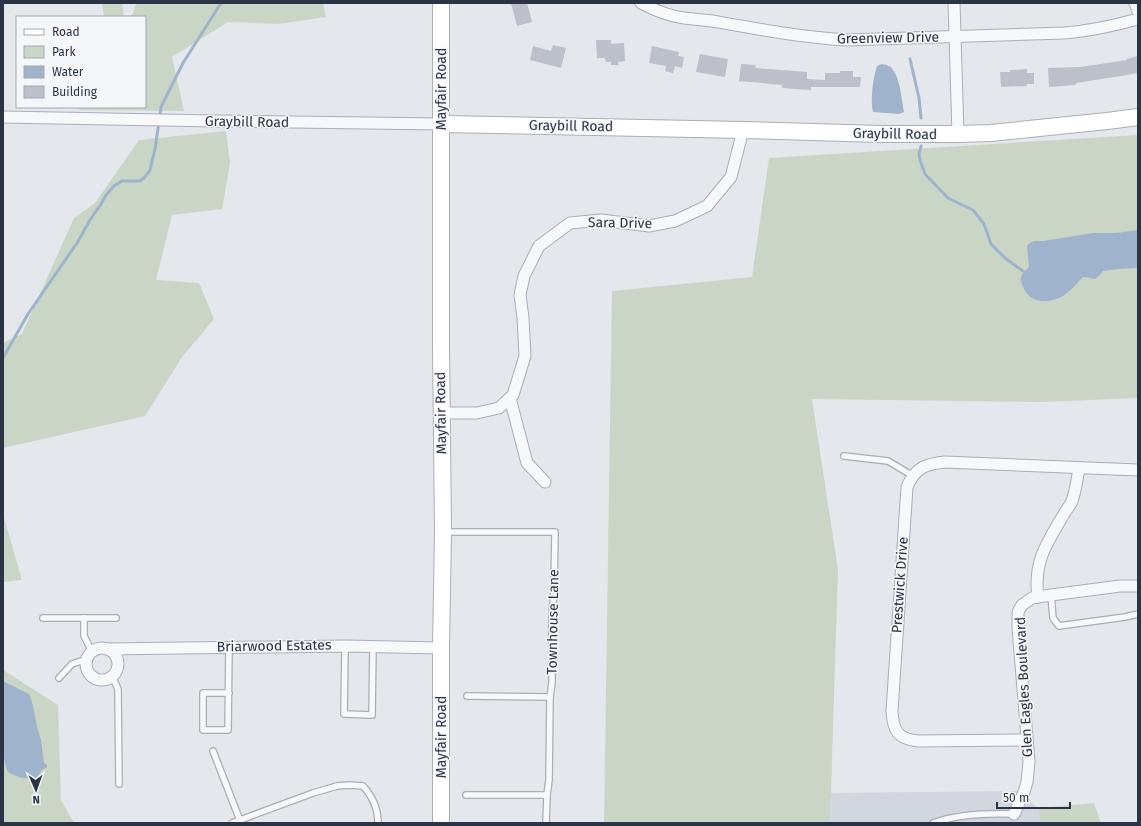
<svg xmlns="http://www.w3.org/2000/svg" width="1141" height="826" font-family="'Fira Sans',sans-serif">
<rect width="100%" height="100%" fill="#e4e7ec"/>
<!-- built -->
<polygon fill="#d2d6de" points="1017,791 1038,808 1040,823 830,823 831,793"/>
<!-- green -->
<g fill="#c9d6c5">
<polygon points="102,3 122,3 124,17 104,17"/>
<polygon points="137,3 323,3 326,17 279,24 228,22 172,57 184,111 79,110 80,107 145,107 145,17 131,17"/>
<polygon points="226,131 230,163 222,209 172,215 156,280 199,283 214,319 182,357 145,416 3,448 3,343 22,334 74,218 95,203 139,140"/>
<polygon points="1138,135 1138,398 1041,402 812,399 838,570 830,823 604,823 612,291 752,277 769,158"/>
<polygon points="3,514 22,580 3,582"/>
<polygon points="3,670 58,705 61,800 74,823 3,823"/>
<polygon points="1094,803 1101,823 1040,823 1038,808"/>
</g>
<!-- water -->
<g fill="#9fb4cc">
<path d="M882 64C887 65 891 66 893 70 900 79 902 101 904 112L899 114 873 112C870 100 873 78 877 66Z"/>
<path d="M1138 230V268L1118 269 1103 271C1093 283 1096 278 1083 277 1075 285 1067 296 1056 299 1041 304 1028 301 1023 286 1021 283 1020 280 1021 277 1022 274 1026 270 1029 267L1027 246 1030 243 1034 241H1043L1093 233H1116Z"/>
<path d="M3 681 29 694 32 702 35 716 37 727 41 740 44 763 47 765V767L42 770 37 778C25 779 17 778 7 771L3 755Z"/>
</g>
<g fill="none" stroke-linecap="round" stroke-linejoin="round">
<!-- stream -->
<g stroke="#9fb4cc" stroke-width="3">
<polyline points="910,59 919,98 921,118"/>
<polyline points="160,117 161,107 183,63 221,3"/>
<polyline points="921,146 919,154 920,160 925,174 948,198 958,203 973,210 984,224 991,244 1005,258 1027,274"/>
<polyline points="3,358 28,314 77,243 90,220 101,204 106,195 114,186 122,181 140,181 145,177 150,170 155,149 159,122"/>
</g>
</g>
<!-- building -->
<g fill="#bbc0ca">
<polygon points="511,3 527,3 532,22 517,26"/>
<polygon points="596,40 611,40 611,44 624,43 625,61 618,62 619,65 611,65 611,62 606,62 605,58 597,58"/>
<polygon points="553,45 566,48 561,68 530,60 533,46 551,51"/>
<polygon points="652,46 679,52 678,56 684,57 682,68 675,66 673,73 665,71 666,66 649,63"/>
<polygon points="700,54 728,59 725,77 696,72"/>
<polygon points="1138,56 1138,73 1127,75 1076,83 1076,85 1049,87 1048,68 1081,67 1127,60 1127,59"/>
<polygon points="741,64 756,65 755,68 807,72 807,79 825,80 825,73 840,73 840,71 853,71 853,77 861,77 860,87 811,87 811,90 782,88 782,85 739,81"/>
<polygon points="1027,69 1027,73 1034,73 1034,84 1027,84 1027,86 1001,87 1000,72 1010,72 1010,70"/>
</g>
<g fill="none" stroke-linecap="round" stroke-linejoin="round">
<defs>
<g id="lane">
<polyline points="844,456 888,461 913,476"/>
<polyline points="444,532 555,532 554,589 552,618 552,683 550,697 549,780 547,795 546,823"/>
<polyline points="1051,595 1053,618 1059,626 1125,617 1138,614"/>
<polyline points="43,618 116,618"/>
<polyline points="84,618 84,636 92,652"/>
<polyline points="345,646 344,714 372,715 373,646"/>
<polyline points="112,676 118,689 119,784"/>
<polyline points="59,678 72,664 87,659"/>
<polyline points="229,693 203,693 203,730 228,730 229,647"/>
<polyline points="467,696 550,697"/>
<polyline points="213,751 241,823"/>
<polyline points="466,795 547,795"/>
<path d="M232 823 313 793 337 786 349 785 363 786C373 797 378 808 378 823"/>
<path d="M933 823C958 814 988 813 1014 814"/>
</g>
<g id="street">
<path d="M641 3C654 10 669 16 684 18 693 19 703 20 712 21 757 29 800 37 846 40L1064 33C1089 31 1113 26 1138 19"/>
<polyline points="954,3 958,134"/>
<polyline points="1135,3 1138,11"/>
<polyline points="3,117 215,121 442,124"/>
<polyline points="510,398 527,463 545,482"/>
<polyline points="441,413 477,413 499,408 513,395 525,356 523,318 520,295 524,276 539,246 570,223 601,220 649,226 675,221 707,206 731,177 743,130"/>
<path d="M1038 597C1033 562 1047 543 1064 514 1066 510 1070 506 1072 501 1076 490 1077 479 1079 468"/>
<circle cx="102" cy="664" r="16"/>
<polyline points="107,649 345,646 441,648"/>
<path d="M1027 740 918 741C898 739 893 731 892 711L907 487C915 468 925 464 945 462L1138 470"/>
<polyline points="1014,814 1024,792 1027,782 1029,762 1018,628 1018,613 1019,610 1022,605 1032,598 1051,595 1120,586 1138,586"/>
</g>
<g id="secondary">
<polyline points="441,3 441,344 443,532 441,648 441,823"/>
<polyline points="442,124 743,130 880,134 958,134 991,133 1107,121 1138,117"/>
</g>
</defs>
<!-- lane casing -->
<use href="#lane" stroke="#a9aeb7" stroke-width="8"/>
<!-- street casing -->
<use href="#street" stroke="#a9aeb7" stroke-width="13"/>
<!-- secondary casing -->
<use href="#secondary" stroke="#a9aeb7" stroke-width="18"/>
<!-- lane -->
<use href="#lane" stroke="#f7f8fa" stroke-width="5.5"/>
<!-- street -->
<use href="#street" stroke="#f7f8fa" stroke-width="11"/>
<!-- secondary -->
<use href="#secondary" stroke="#fff" stroke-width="16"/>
</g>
<g text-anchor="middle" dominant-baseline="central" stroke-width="3" stroke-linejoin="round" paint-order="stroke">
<!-- street labels -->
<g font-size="14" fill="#2b3445" stroke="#f4f6f9">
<text transform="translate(888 38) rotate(-1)">Greenview Drive</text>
<text transform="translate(441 89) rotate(-90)">Mayfair Road</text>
<text transform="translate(247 122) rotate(1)">Graybill Road</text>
<text transform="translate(571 126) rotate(1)">Graybill Road</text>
<text transform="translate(895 134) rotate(1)">Graybill Road</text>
<text transform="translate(620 223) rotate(1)">Sara Drive</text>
<text transform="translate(441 413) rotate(-91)">Mayfair Road</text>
<text transform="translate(900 585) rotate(-86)">Prestwick Drive</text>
<text transform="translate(553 622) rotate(-89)">Townhouse Lane</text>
<text transform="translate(274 646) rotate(-1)">Briarwood Estates</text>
<text transform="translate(1024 687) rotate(-93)">Glen Eagles Boulevard</text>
<text transform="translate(441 737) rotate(-90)">Mayfair Road</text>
</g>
</g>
<!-- border -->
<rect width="1141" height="826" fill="none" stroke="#2b3445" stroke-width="8"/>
<!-- legend -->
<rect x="16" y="16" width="130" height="92" fill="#f4f6f9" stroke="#a4a8b1"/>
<rect x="24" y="29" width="20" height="6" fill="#ffffff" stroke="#a4a8b1"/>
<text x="52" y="36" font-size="12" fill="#2b3445">Road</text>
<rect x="24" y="46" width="20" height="12" fill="#c9d6c5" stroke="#a4a8b1"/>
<text x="52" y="56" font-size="12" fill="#2b3445">Park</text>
<rect x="24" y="66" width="20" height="12" fill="#9fb4cc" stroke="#a4a8b1"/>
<text x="52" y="76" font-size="12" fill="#2b3445">Water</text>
<rect x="24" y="86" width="20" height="12" fill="#bbc0ca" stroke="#a4a8b1"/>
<text x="52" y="96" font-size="12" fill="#2b3445">Building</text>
<!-- north arrow -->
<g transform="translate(36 790) rotate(178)" stroke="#f4f6f9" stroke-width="3" paint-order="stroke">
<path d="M0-3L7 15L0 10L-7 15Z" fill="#2b3445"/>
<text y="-6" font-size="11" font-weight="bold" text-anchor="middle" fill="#2b3445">N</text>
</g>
<!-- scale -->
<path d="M997 802v6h73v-6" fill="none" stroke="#2b3445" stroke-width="2"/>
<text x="1003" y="802" font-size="12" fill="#2b3445" stroke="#f4f6f9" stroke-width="3" paint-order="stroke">50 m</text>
</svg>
